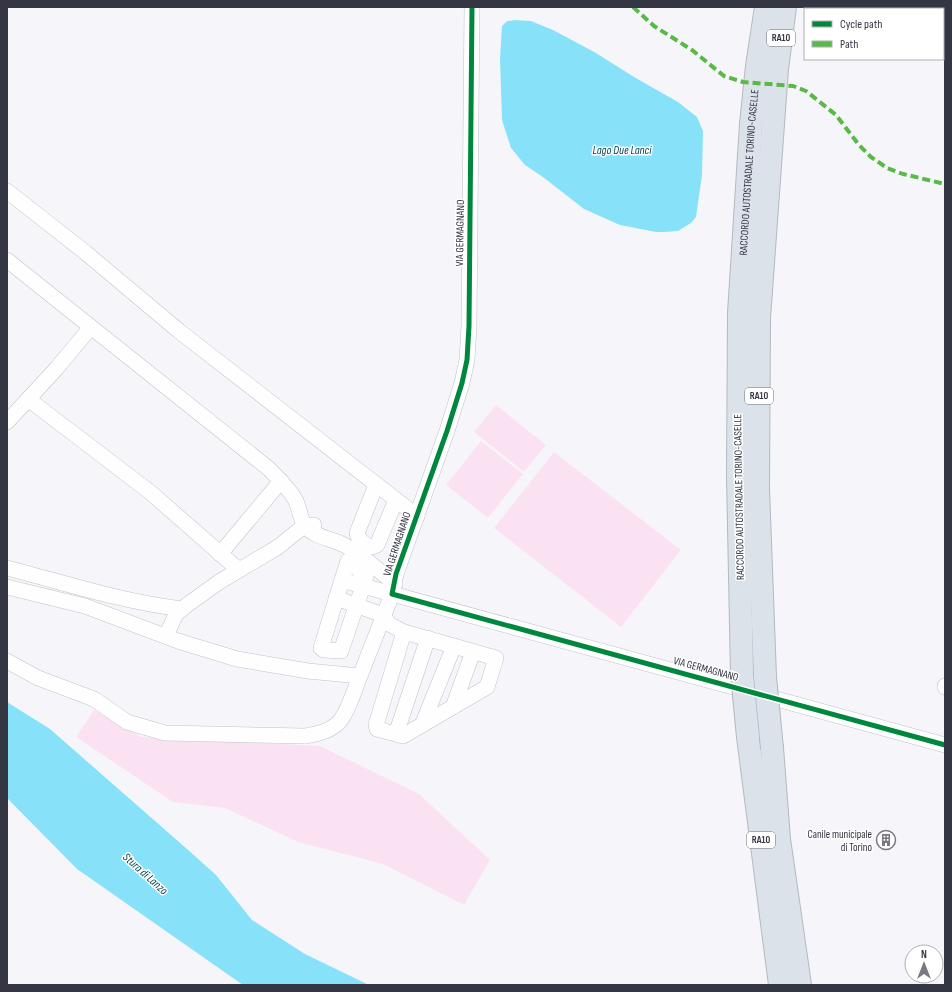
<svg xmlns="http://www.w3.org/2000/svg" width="952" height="992" font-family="'Sofia Sans Condensed',sans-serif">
<rect width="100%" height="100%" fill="#f6f6fa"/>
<!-- green -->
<g fill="#fbe2f3">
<polygon points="496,405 546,445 524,472 474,432"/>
<polygon points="481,441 523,474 488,518 446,485"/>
<polygon points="554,452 681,550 621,627 494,528"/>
<polygon points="94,710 141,737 320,746 419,794 490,860 464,905 383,864 298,842 225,808 173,802 76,737"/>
</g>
<!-- water -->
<g fill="#87e2f9">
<polygon points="515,20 531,21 553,30 596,53 634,77 678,102 697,117 703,131 702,175 696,217 691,223 678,231 664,232 656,232 620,225 584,209 543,177 525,165 511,148 502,120 500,59 502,26 507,21"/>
<polygon points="7,702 50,729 187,849 216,875 252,920 305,954 369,985 243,985 77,869 7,798"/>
</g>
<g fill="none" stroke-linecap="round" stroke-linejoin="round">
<defs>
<g id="minor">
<polyline points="7,191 86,253 179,331 417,516"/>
<polyline points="7,260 91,327"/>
<polyline points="28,399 150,492 239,570"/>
<path d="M7 422 56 369 91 327 268 468C278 478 289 488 296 501 299 508 301 522 306 527 316 538 331 538 344 545 363 555 378 570 395 584"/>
<path d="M376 485 357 533C358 540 366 546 372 547L377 545 396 500"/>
<polyline points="220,554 281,481"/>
<path d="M7 568C65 583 123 602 182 609"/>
<polyline points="342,580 348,561 366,576 363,586 945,745"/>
<polygon points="342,580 363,586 341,651 324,650 321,648"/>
<polyline points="7,587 85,606 178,641 237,659 308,671 360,676 391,597 396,574 447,431 462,383 467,360 469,326 472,7"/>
<polyline points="336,598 383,615 389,624 404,632 496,658 487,687 403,736 377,729 376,725 404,632"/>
<polyline points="166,636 176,614 187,605 219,582 278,547 304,526 314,525"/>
<path d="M7 661 38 678 94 699 127 722 165 733 305 736C316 734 328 732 337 724 347 716 355 688 360 676"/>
<polyline points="945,686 945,687"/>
<polyline points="453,707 473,652"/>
<polyline points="422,725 454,646"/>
<polyline points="396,734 428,638"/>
</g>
<g id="highway">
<path id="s1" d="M742 675 738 476 739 313 751 124 757 66 766 7"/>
<polyline points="765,677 758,488 759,318 777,69 785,7"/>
<polyline points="748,737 780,985"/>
<polyline points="772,748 779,839 800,985"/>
</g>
</defs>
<!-- minor casing -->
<use href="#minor" stroke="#c1c2ca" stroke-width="16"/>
<!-- highway casing -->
<use href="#highway" stroke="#b1b9c2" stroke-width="24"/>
<!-- minor -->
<use href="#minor" stroke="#fefefe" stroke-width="15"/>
<!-- highway -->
<use href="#highway" stroke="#dce2ea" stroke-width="22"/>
<defs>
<g id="highway-bridge">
<polyline points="742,675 748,737"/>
<polyline points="765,677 772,748"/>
</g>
</defs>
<!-- highway-bridge casing -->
<use href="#highway-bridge" stroke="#b1b9c2" stroke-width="24" stroke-linecap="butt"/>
<!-- highway-bridge -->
<use href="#highway-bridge" stroke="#dce2ea" stroke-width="22"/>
<!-- quiet -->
<polyline stroke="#58b947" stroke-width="4" stroke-dasharray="8 4" stroke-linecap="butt" points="633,7 654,26 692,50 724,76 743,82 793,86 806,91 836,115 859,145 871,157 887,168 903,174 945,184"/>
<defs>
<polyline id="cycleway" points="472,7 469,326 467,360 462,383 447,431 396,574 392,594 945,745"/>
</defs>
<!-- cycleway casing -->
<use href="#cycleway" stroke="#fff" stroke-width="8"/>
<!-- cycleway -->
<use href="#cycleway" stroke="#00873e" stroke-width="5"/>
</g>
<!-- icons -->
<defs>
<symbol id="building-ring" viewBox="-11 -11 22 22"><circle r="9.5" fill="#fff" stroke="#787984" stroke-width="1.5"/><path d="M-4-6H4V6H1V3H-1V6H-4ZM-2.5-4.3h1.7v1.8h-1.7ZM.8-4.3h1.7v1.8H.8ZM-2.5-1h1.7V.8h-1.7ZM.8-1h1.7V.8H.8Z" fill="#787984"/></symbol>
</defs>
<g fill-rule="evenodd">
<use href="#building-ring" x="875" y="829" width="22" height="22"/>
</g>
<g text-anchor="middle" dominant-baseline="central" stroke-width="3" stroke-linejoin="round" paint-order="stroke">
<!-- shield labels -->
<g fill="#fff" stroke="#71727c" stroke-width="1">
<rect x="767" y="30" width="28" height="16" rx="3"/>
<rect x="745" y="388" width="28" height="16" rx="3"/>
<rect x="747" y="832" width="28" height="16" rx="3"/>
</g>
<g font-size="10" font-weight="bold" fill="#343644">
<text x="781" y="38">RA10</text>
<text x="759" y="396">RA10</text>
<text x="761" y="840">RA10</text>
</g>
<!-- street labels -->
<g font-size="11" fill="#343644" stroke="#fff">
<text stroke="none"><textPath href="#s1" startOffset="503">RACCORDO AUTOSTRADALE TORINO-CASELLE</textPath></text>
<text transform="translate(460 233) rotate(-89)">VIA GERMAGNANO</text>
<text transform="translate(739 497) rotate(-91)">RACCORDO AUTOSTRADALE TORINO-CASELLE</text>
<text transform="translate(397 544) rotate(-72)">VIA GERMAGNANO</text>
<text transform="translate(706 669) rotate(15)">VIA GERMAGNANO</text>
</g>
<!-- poi labels -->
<g font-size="11" fill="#343644" stroke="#fff" text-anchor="end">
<text x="872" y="834">Canile municipale<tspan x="872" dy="13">di Torino</tspan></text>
</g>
<!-- water labels -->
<g font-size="12" font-style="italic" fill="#05434f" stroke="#fff">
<text x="622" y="150">Lago Due Lanci</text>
<text transform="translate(145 874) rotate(42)">Stura di Lanzo</text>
</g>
</g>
<!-- border -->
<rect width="952" height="992" fill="none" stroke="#343644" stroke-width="16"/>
<!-- legend -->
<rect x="804" y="8" width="140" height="52" fill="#ffffff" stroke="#aeafb4"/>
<rect x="812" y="21" width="20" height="6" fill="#00873e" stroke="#aeafb4"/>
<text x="840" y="28" font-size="12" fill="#343644">Cycle path</text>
<rect x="812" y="41" width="20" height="6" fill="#58b947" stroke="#aeafb4"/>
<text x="840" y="48" font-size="12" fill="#343644">Path</text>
<!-- north arrow -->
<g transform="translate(924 964)"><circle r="19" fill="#ffffff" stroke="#aeafb4"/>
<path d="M0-3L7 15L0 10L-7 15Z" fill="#787984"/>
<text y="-6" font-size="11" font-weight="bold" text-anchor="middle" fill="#343644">N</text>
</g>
</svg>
